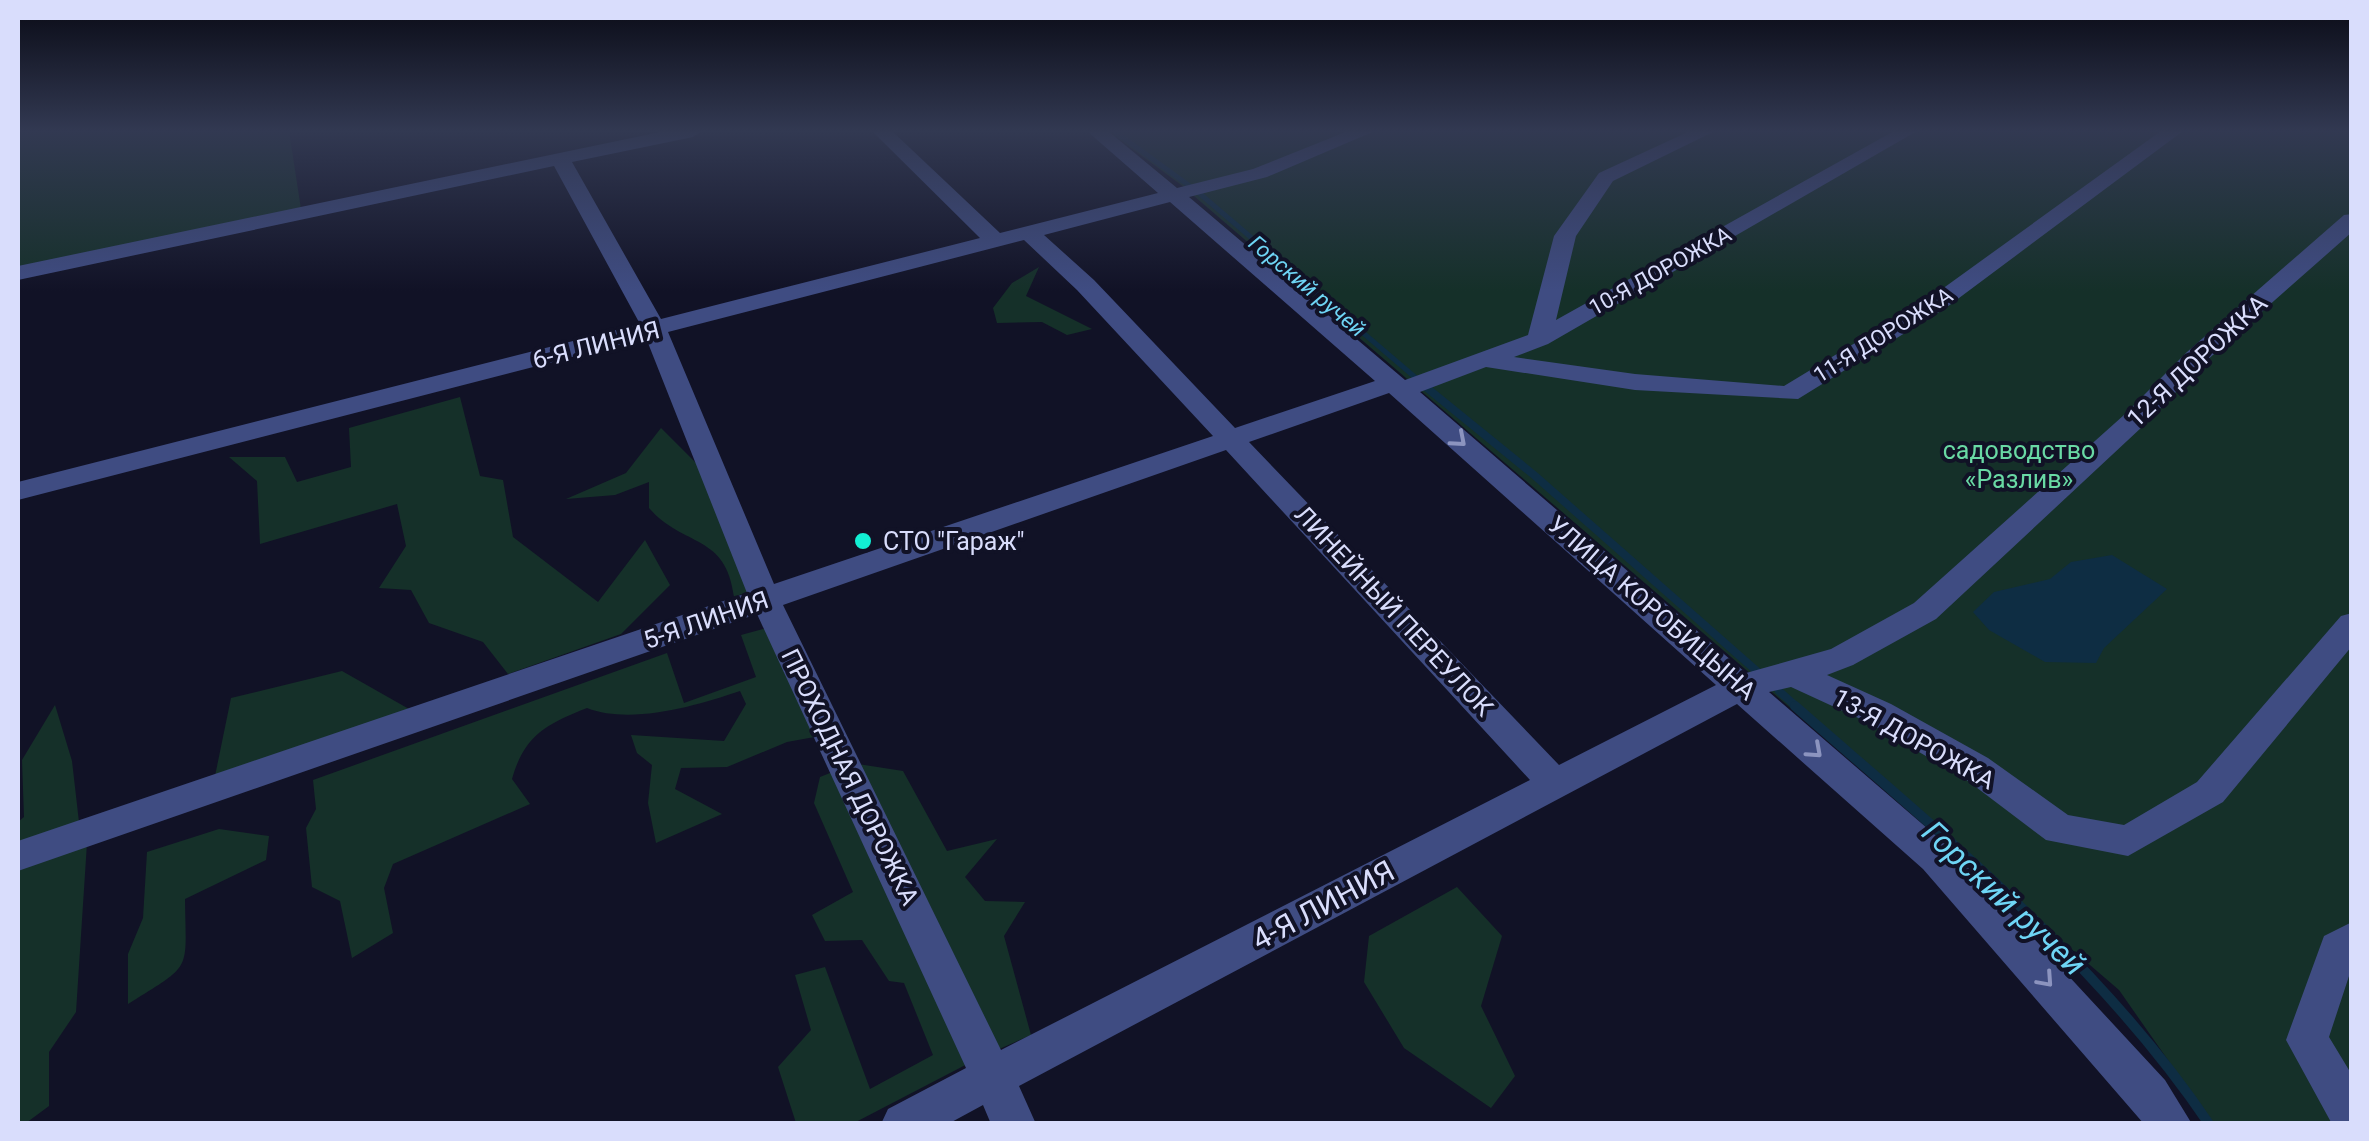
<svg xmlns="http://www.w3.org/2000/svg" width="2369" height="1141" font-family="Roboto,sans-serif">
<rect width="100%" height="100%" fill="#111226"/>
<!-- green -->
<g fill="#153029">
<polygon points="18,131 289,131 301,209 18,269"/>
<polygon points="1108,131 2351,131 2351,1123 2212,1123 2119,990 1180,184"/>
<polygon points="1039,267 1026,296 1092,329 1067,335 1042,322 997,323 993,308 1012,283"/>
<polygon points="460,397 480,476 503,480 513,537 598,602 645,540 670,585 621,634 508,674 483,642 429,623 411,590 379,588 406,546 397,504 260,544 257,481 229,457 285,457 297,482 351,467 349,428"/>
<path d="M661 428 699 466 750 591 734 597C726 533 684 548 649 508V482L615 495 566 499 626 473Z"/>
<path d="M771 627 820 736 787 742 727 767 681 768 675 789 722 814 656 843 648 803 652 765 637 753 631 735 724 741 746 704 740 691C696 706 631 725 587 708 546 724 524 736 512 779L530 804 393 864 384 888 393 933 352 958 340 901 312 887 306 828 316 809 313 780 667 653 684 703 756 677 741 635Z"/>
<polygon points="342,671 409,709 215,776 231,698"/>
<polygon points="55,705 72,761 79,822 18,843 18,822 24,817 22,760"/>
<polygon points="858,764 903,771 947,851 997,839 965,877 985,901 1025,902 1004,936 1031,1035 997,1050"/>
<polygon points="835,771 975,1060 852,1124 796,1123 778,1067 811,1030 795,975 825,967 870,1089 933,1055 904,983 889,981 862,940 825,941 812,915 853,892 814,803 820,777"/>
<path d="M219 829 269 836 266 860 185 899C186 974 193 963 128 1004V954L143 918 147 852Z"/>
<polygon points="87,843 76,1012 49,1052 49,1106 26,1123 18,1124 18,869"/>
<polygon points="1457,887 1502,936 1481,1006 1515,1076 1491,1108 1404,1048 1364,982 1369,936"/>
</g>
<!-- water -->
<polygon fill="#0e2d43" points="2112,555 2167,589 2104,648 2096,663 2045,662 1989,630 1973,612 1994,592 2050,579 2071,562"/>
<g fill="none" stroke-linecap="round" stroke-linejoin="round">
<!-- stream-far2 -->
<g stroke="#0e2d43" stroke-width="5">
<polyline points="1114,131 1191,187"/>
<polyline points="1199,193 1416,378"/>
</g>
<!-- stream-far1 -->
<g stroke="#0e2d43" stroke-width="8">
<polyline points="1427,388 1534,475 1759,673"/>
<polyline points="1779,691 1798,708"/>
</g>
<!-- stream -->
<path stroke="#0e2d43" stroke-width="10" d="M1795 706C1941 834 2100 962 2209 1124"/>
<!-- minor -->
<g fill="#3f4c82" fill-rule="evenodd">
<path d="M665 131H702L693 137 572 162 661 319 980 238 872 131H892L1000 233 1158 193 1087 131H1108L1177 188 1253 169 1348 131H1375L1267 177 1189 197 1405 380 1528 335 1554 236 1599 173 1690 131H1715L1613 181 1576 236 1556 320 1894 131H1917L1548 344 1514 357 1635 374 1784 386 1931 297 2161 131H2183L1947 307 1798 399 1635 390 1486 367 1420 392 1746 673 1831 649 1914 603 2124 415 2187 352 2344 215 2352 214V232L2205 362 2142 427 1936 619 1853 665 1827 675 1891 704 1988 758 2068 815 2124 825 2197 782 2341 616 2352 613V646L2223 802 2128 856 2046 840 1964 778 1867 722 1791 687 1769 692 1949 847 2165 1080 2192 1124H2144L1923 869 1737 704 1019 1086 1036 1124H991L983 1105 948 1124H881L888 1109 966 1068 757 614 18 871V841L747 593 646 338 18 500V482L640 324 554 166 18 280V266ZM1170 202 1375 381 1235 428 1094 280 1044 235ZM1024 240 1077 290 1213 436 774 584 668 332ZM1389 393 1716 685 1559 765 1249 442ZM1226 450 1530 780 1001 1050 783 605Z"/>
<polygon points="2352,922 2352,967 2329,1037 2352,1075 2352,1124 2332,1124 2286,1040 2324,936"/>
</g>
</g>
<!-- one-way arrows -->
<defs><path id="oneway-chevron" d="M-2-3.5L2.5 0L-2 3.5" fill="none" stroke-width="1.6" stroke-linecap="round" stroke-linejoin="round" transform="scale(2.5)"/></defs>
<g stroke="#8c94bf">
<use href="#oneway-chevron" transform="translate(1459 440) rotate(41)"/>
<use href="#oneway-chevron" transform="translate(1815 751) rotate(42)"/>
<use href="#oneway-chevron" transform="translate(2046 980) rotate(48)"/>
</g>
<!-- sky -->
<linearGradient id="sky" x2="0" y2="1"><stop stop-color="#090a15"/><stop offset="0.45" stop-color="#323952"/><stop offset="1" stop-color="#323952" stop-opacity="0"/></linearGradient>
<rect width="2369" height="291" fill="url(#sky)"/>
<!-- markers -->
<circle fill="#12efd4" stroke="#111226" stroke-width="4" cx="863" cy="541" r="10"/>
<g text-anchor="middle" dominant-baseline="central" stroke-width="8" stroke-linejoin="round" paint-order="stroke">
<!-- far-street labels -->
<g font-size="22" fill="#d9ddfc" stroke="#111226">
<text transform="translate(1660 271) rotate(-29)">10-Я ДОРОЖКА</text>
<text transform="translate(1883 335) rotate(-32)">11-Я ДОРОЖКА</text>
</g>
<!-- far-water labels -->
<g font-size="22" font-style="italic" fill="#6ed5f5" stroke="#111226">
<text transform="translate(1307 286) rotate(40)">Горский ручей</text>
</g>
<!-- street labels -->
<g font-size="25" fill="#d9ddfc" stroke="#111226">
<text transform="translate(596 345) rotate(-14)">6-Я ЛИНИЯ</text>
<text transform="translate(2197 361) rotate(-43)">12-Я ДОРОЖКА</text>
<text transform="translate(1652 608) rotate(41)">УЛИЦА КОРОБИЦЫНА</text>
<text transform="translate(1394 611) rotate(47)">ЛИНЕЙНЫЙ ПЕРЕУЛОК</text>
<text transform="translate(706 620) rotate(-19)">5-Я ЛИНИЯ</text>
<text transform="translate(1914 739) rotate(29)">13-Я ДОРОЖКА</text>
<text transform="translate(850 777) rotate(64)">ПРОХОДНАЯ ДОРОЖКА</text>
</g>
<!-- park labels -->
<g font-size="25" fill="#69d9a4" stroke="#111226">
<text x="2019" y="450">садоводство<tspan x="2019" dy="29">«Разлив»</tspan></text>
</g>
<!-- poi labels -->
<g font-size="25" fill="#d9ddfc" stroke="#111226" text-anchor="start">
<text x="883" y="541">СТО "Гараж"</text>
</g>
<!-- near-street labels -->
<g font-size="30" fill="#d9ddfc" stroke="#111226">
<text transform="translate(1323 905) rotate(-28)">4-Я ЛИНИЯ</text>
</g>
<!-- near-water labels -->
<g font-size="32" font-style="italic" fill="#6ed5f5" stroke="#111226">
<text transform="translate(2004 898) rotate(43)">Горский ручей</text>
</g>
</g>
<!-- border -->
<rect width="2369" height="1141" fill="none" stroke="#d9ddfc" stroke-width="40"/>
</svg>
